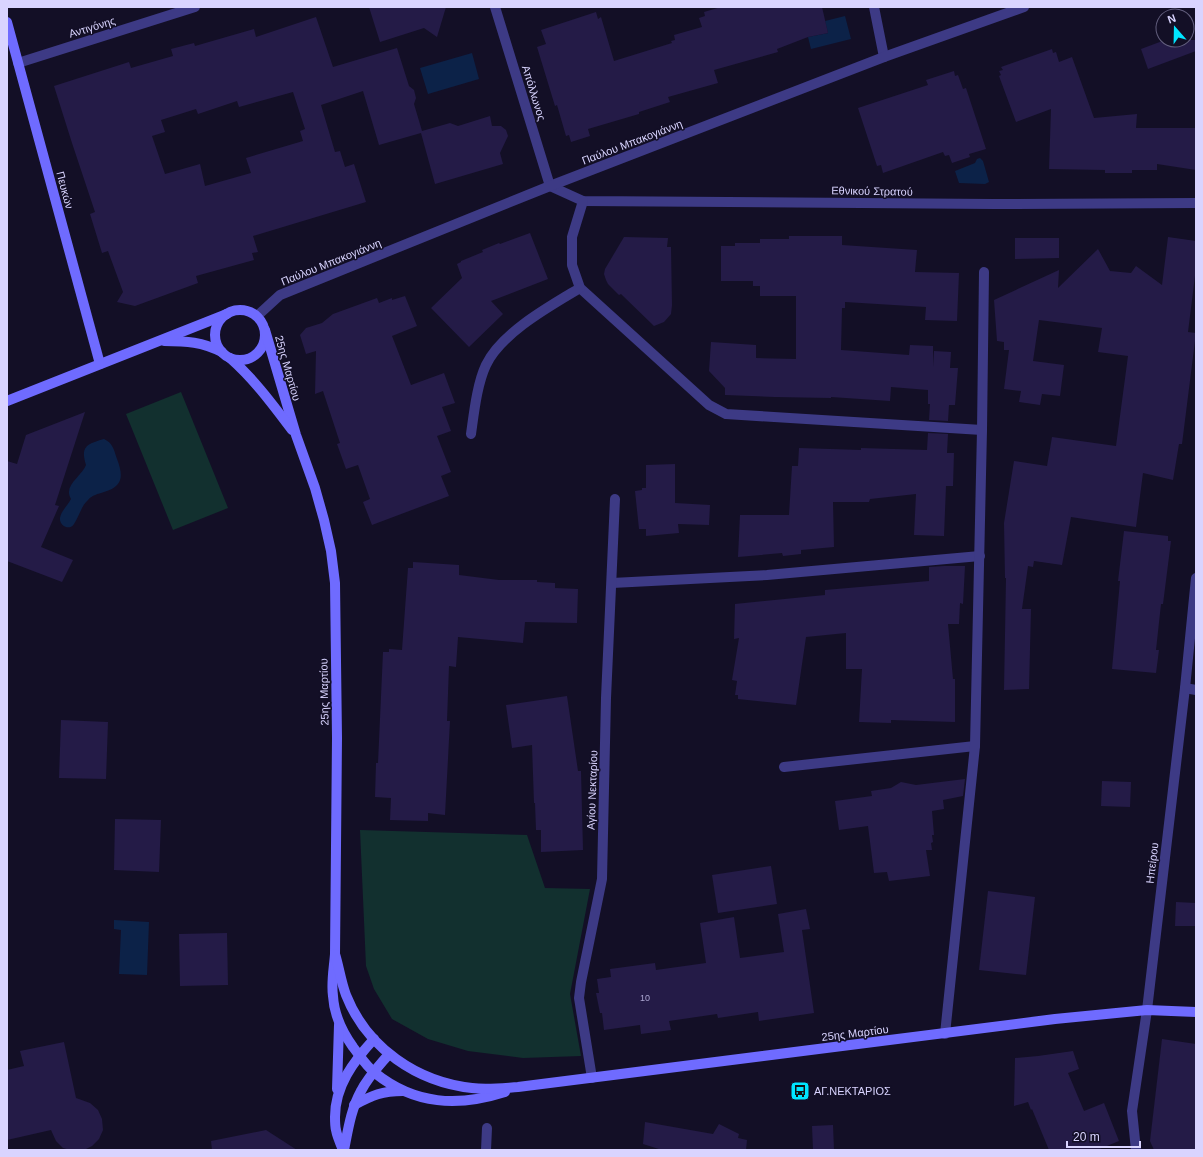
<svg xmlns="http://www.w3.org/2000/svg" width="1203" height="1157" font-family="Arial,sans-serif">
<rect width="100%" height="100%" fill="#130f26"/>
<!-- green -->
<g fill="#12302f">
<polygon points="181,392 228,508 173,530 126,414"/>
<polygon points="360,830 527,835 545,888 590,889 570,994 581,1056 523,1058 468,1051 428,1039 392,1019 374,989 366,966"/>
</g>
<!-- water -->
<g fill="#0c2248">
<polygon points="845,16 851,39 811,49 808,37 828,33 825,21"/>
<polygon points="472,53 479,79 428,94 420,68"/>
<polygon points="980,158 983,161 989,182 985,184 959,183 955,171 975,163 977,159"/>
<path d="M104 439C113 443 114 450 117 459 123 475 124 486 104 492 98 494 92 495 88 500 81 506 79 517 74 524 70 531 59 526 60 518 61 511 68 505 71 499 70 497 69 495 69 493 68 483 83 474 86 465 80 446 87 444 104 439Z"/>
<polygon points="114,920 149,922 147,975 119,974 121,930 114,929"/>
</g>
<!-- building -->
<g fill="#241b47" fill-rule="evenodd">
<polygon points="369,7 446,7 437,37 424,28 380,42"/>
<polygon points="721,7 822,7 828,33 808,37 777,49 778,52 714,70 718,83 668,97 670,102 639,112 639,114 588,129 590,136 571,142 569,135 566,136 557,105 555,106 537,47 546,44 541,30 596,12 598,19 601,17 614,61 672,43 671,41 675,40 674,35 702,27 699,18 705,16 704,12"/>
<path d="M316 17 333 67 397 48 409 86 414 90 416 98 414 104 422 131 450 123 458 126 490 116 492 126H501L506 130 508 136 500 153 503 164 435 184 421 133 379 145 363 91 321 105 335 152 340 151 345 167 354 164 366 202 253 236 258 252 252 253 254 260 196 276 198 283 135 306 117 302 123 292 108 251 102 253 90 214 95 212 72 143 54 86 129 62 131 68 173 56 171 49 194 43 195 46 254 29 256 37ZM293 92 305 129 300 131 303 141 246 158 251 173 205 186 200 164 165 174 152 136 165 132 161 120 196 109 198 114 237 101 239 107Z"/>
<polygon points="1165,40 1196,40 1196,51 1148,69 1141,49"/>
<polygon points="1052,49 1053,53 1056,52 1059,62 1072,57 1094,118 1137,114 1136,128 1196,128 1196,170 1157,164 1157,170 1132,170 1132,173 1105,173 1105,170 1049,169 1051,109 1016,122 999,76 1001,75 999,71 1003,70 1001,67"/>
<polygon points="954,71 955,76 958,75 963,89 966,88 986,149 969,154 970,157 952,163 949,155 945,156 943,152 883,173 881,165 877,166 858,108 928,85 926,80"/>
<polygon points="530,233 548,279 491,301 503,314 469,347 431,308 462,278 457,264 461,262 461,261 483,252 482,250 499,243 500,244"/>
<polygon points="789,236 842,236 842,245 917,250 915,272 959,273 957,321 925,320 926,307 845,302 845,308 842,308 841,350 909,355 910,345 933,346 933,367 934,351 951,352 950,368 958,368 955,405 949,405 948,421 929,420 930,404 928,404 928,390 891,387 890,401 831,397 831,398 775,397 725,395 725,388 709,371 711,342 756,345 756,358 796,359 796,296 760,296 760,286 753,286 753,281 721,281 721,246 735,246 735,243 760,243 760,239 789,239"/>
<polygon points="624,237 668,238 667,247 671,247 672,305 671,314 664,322 654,326 621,294 619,295 608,284 606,280 604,274 605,269"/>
<polygon points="1168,237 1196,241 1196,268 1188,332 1196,333 1182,444 1179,444 1173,480 1143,473 1136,527 1071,517 1062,565 1034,561 1033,567 1028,566 1022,609 1031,609 1029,689 1004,690 1006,578 1005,578 1004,523 1014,461 1047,466 1052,437 1116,446 1128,356 1098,352 1102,328 1039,320 1033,361 1064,365 1060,396 1042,394 1040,405 1019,402 1021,391 1004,389 1009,350 1004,350 1004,342 997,341 994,300 1059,270 1058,288 1098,249 1110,271 1131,273 1136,266 1162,285"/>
<polygon points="1015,238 1059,238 1059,258 1015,259"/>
<polygon points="405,296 417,326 392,336 411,385 444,373 455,403 442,407 451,431 437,436 451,472 441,476 449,496 372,525 363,502 370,499 358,465 346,469 337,444 340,443 323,391 315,394 316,351 306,354 300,335 306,328 322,323 333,314 377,298 379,303 392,298 392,300"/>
<polygon points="85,412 55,505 59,506 41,547 73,560 62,582 7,561 7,461 17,464 26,435"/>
<polygon points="928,433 948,434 947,453 954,453 953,486 946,486 944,536 914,535 916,494 870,499 869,502 833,502 834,547 801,550 801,554 783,556 782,553 738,557 740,515 789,515 792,466 798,466 799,448 861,450 861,448 927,450"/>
<polygon points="675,464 675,503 710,505 709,525 678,524 679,533 646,536 646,529 639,529 635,491 642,490 642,488 646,488 646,465"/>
<polygon points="1124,531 1168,536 1168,541 1171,541 1163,604 1161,604 1156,650 1159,650 1156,673 1112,669 1120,581 1118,581"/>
<polygon points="413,562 459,565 459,575 499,580 537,580 537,582 555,583 555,588 578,589 577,623 525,622 523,643 458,637 456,667 449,666 447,721 450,721 445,815 428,813 428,821 390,820 391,798 375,797 376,763 378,763 383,652 389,652 389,649 402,650 408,568 413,568"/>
<polygon points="944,566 965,566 963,604 960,603 959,624 948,624 953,679 955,679 955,722 891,720 891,723 859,722 862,669 846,669 846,633 806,637 796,705 738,699 738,695 735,695 737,681 732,680 739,638 734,639 735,604 825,595 825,590 929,581 929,567"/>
<polygon points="567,696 578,771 581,771 583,850 541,852 541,830 536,830 535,803 534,803 532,745 512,748 506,705"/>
<polygon points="61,720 108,722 106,779 59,778"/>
<polygon points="965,779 963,796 943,800 944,809 932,811 934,835 932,835 933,842 931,843 932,850 926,850 930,876 889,881 887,872 874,873 868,826 839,830 835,801 872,796 871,791 891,788 901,782 916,785"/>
<polygon points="1102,781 1131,782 1130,807 1101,806"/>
<polygon points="115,819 161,820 159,872 114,870"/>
<polygon points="771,866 777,904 718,913 712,875"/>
<polygon points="988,891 1035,897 1026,975 979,970"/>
<polygon points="1176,902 1196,903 1196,926 1175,926"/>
<polygon points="806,909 810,929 802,930 814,1013 759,1021 758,1012 718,1018 717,1014 669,1021 671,1030 641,1034 640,1025 604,1030 602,1013 600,1013 596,993 599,993 597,979 611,977 610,969 655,963 656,970 706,963 700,923 734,917 740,958 784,952 778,914"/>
<polygon points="227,933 228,985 180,986 179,934"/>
<polygon points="1162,1039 1196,1044 1196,1150 1154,1150 1150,1141"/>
<polygon points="64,1042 76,1098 90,1103 98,1110 102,1119 103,1130 99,1139 92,1146 84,1150 70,1150 63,1148 56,1141 51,1130 7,1140 7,1070 24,1066 20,1051"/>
<polygon points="1073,1051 1079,1069 1068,1073 1084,1111 1104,1103 1119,1141 1097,1150 1049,1150 1032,1109 1031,1110 1028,1102 1014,1106 1015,1058 1038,1056"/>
<polygon points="645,1122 713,1134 719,1124 739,1134 738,1138 747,1140 746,1150 662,1150 643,1144"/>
<polygon points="833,1125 834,1150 813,1150 812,1126"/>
<polygon points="266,1130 297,1150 212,1150 211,1141"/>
</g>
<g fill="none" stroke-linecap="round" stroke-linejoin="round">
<!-- street -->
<g stroke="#3d3a85" stroke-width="10">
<polyline points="495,7 550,186 583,201 993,204 1196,203"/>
<polyline points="874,7 884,57"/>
<polyline points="18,63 195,7"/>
<polyline points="583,201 572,237 572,265 580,288 709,405 726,414 982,430"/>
<polyline points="257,316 280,295 550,186 884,57 1024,7"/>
<path d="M471 434C474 413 477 384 486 365 501 333 550 306 580 288"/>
<polyline points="612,583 767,575 980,556"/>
<polyline points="1185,688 1196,690"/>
<polyline points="784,767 975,746"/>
<polyline points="945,1034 975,746 982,430 984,272"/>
<polyline points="592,1078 579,998 581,982 602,879 606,698 615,499"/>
<polyline points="486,1150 487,1128"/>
<polyline points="1136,1150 1132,1111 1147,1010 1185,688 1196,578"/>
</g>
<!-- secondary -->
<g stroke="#6f6bff" stroke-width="10">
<polyline points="7,22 100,364"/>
<circle cx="240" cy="335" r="25"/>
<path d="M265 330 296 435 315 488 324 520 331 551 335 583 337 738 335 954C334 968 331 982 333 996 334 1014 343 1033 353 1047 360 1056 366 1066 375 1073 415 1105 458 1107 505 1092"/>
<path d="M164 341C187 341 202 342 222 352"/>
<path d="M230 358C254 379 273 405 292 430"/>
<polyline points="7,401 227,314"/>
<path d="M335 954C339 967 341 982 346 995 367 1048 417 1082 472 1088 487 1090 503 1088 518 1087L1055 1019 1147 1010 1196 1012"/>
<polyline points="337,1089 339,1025"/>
<path d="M354 1105C373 1095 382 1091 403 1091"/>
<path d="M343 1150C340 1143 337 1136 336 1130 335 1126 335 1121 335 1117 335 1086 353 1062 374 1039"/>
<path d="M344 1150C348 1130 351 1109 361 1091 368 1077 379 1066 389 1054"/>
</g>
</g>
<!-- icons -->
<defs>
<symbol id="bus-square" viewBox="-11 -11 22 22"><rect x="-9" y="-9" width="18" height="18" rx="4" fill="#00e5ff" stroke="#130f26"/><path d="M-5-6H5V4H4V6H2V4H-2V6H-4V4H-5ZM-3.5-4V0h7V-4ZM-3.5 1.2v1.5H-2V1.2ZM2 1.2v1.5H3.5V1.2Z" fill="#111"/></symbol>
</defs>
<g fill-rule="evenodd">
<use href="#bus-square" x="789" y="1080" width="22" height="22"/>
</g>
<g text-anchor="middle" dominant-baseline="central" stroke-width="3" stroke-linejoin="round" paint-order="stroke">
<!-- number labels -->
<g font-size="9" fill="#aca6d1">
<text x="645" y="998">10</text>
</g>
<!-- street labels -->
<g font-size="11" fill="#d9d4ff" stroke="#130f26">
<text transform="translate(92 27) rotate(-17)">Αντιγόνης</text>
<text transform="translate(534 93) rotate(73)">Απόλλωνος</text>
<text transform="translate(632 142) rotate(-21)">Παύλου Μπακογιάννη</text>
<text transform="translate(65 190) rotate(75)">Πευκών</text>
<text transform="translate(872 191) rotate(1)">Εθνικού Στρατού</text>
<text transform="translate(331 262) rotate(-22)">Παύλου Μπακογιάννη</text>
<text transform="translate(288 368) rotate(74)">25ης Μαρτίου</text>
<text transform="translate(324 692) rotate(-91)">25ης Μαρτίου</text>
<text transform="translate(592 790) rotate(-88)">Αγίου Νεκταρίου</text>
<text transform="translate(1152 863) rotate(-83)">Ηπείρου</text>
<text transform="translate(855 1033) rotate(-7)">25ης Μαρτίου</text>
</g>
<!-- poi labels -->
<g font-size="11" fill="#d9d4ff" stroke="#130f26" text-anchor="start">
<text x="814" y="1091">ΑΓ.ΝΕΚΤΑΡΙΟΣ</text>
</g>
</g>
<!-- border -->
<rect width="1203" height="1157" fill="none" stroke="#d9d4ff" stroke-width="16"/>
<!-- north arrow -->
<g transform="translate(1175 28) rotate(340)"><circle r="19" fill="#130f26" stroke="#625e7d"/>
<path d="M0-3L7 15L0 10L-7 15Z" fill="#00e5ff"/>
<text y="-6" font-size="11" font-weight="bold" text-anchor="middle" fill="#d9d4ff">N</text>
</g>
<!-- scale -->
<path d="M1067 1141v6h73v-6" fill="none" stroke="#d9d4ff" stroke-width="2"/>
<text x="1073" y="1141" font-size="12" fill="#d9d4ff" stroke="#130f26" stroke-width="3" paint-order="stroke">20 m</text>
</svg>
